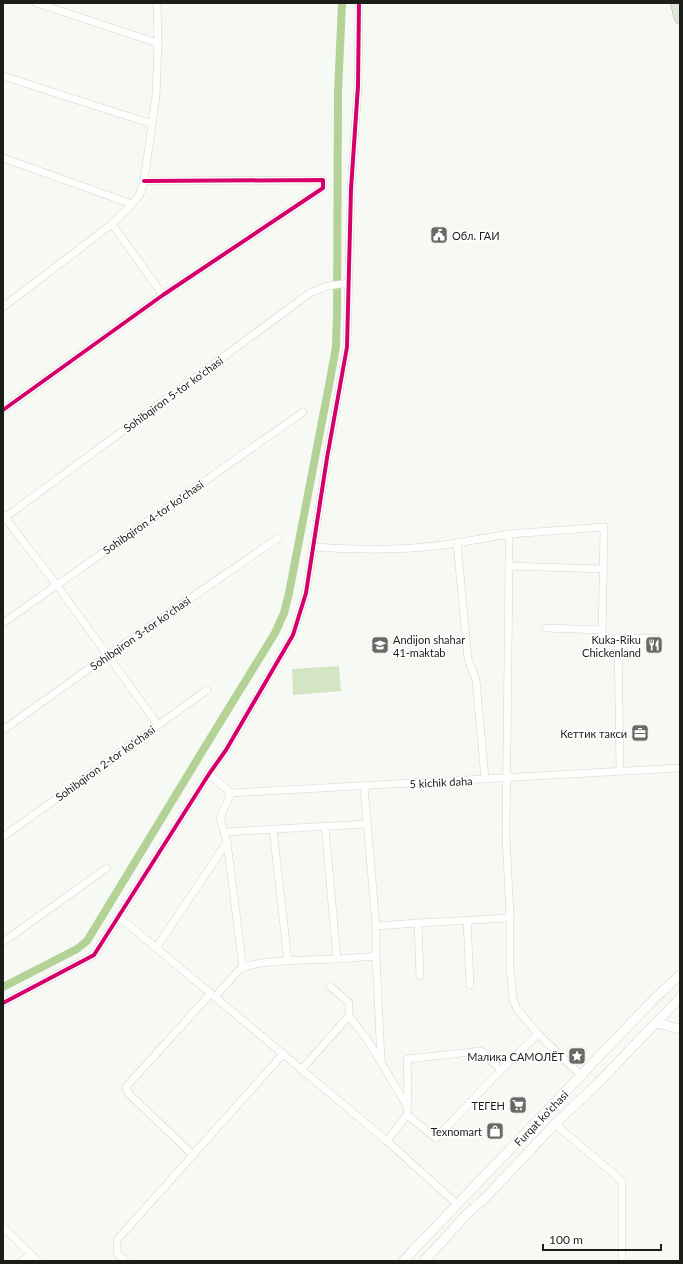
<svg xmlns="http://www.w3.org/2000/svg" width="683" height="1264" font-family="Lato,sans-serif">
<rect width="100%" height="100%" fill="#f7faf4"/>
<!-- green -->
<polygon fill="#d3e5c2" points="339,666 341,691 293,695 292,669"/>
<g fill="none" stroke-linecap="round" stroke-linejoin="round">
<!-- canal -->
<polyline stroke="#b3d295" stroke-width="8" points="3,987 77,949 87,941 208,742 275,633 284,613 289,593 330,380 336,347 337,313 338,92 342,3"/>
<defs>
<g id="minor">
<polyline points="36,3 158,43"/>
<polyline points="3,76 152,124"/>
<polyline points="3,158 132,204"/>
<polyline points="112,224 163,295"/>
<polyline points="3,307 112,224 132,204 140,194 144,181 156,96 158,43 157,3"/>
<polyline points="3,410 163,295 323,188 323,180 144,181"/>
<polyline points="3,515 56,584 158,725"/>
<polyline points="3,519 310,293 327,286 349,283"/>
<polyline points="509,534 509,566 603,569"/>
<path d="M312 547C362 550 408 551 457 543"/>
<polyline points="509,566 506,834 510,918 510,967 513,999 517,1009 538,1034 582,1076"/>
<polyline points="3,623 303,412"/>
<polyline points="546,628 602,630"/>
<polyline points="618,639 620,771"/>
<polyline points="3,730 108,655 278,538"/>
<polyline points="209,774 231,793 680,768"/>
<polyline points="485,779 476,680 468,659 457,543 509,534 604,527 602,639 656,638"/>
<polyline points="364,786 376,926"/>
<polyline points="325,826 337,959"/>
<polyline points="273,829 288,961"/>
<polyline points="225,832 367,824"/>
<polyline points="3,837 207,690"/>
<polyline points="227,842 243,968"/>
<polyline points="118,916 387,1141 457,1204"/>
<polyline points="467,920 470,985"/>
<polyline points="418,923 420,976"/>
<polyline points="3,942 107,868"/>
<polyline points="156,948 227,842 220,818 231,793"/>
<polyline points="376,957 381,1060"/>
<polyline points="330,986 349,1003 349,1016 367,1039 407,1106"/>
<path d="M215 997 239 970C254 959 316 960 336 959 350 959 363 956 376 957V926L418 923 510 918"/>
<polyline points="3,1003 94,955 209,774 226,750 293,635 306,593 327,458 347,347 351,189 358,86 359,3"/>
<polyline points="301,1070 349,1016"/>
<polyline points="407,1115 436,1138 501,1070 538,1034"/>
<polyline points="555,1124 622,1181 622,1261"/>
<polyline points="387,1141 407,1115 408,1085 407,1059 481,1051 501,1070"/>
<polyline points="193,1155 128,1093 126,1087 211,993"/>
<polyline points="3,1227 38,1261"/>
<polyline points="22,1261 31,1255"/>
<polyline points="125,1261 117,1253 117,1240 283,1054"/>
</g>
<g id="secondary">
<polyline points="656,1023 680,1029"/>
<polyline points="403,1261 655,998 680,975"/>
<polyline points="424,1261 468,1213 486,1197 555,1124 598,1083 680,998"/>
</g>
<polyline id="trunk" points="676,3 680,18"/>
</defs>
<!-- minor casing -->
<use href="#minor" stroke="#d3d5d1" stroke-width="8"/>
<!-- secondary casing -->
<use href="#secondary" stroke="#d3d5d1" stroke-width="10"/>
<!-- trunk casing -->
<use href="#trunk" stroke="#a7b09c" stroke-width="12"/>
<!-- minor -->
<use href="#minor" stroke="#fefefd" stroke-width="7"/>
<!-- secondary -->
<use href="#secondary" stroke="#fefefd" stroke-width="9"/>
<!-- trunk -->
<use href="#trunk" stroke="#dfe6d7" stroke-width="11"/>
<defs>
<g id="cycleway">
<polyline points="3,410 163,295 323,188 323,180 144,181"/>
<polyline points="3,1003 94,955 209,774 226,750 293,635 306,593 327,458 347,347 351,189 358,86 359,3"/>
</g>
</defs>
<!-- cycleway casing -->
<use href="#cycleway" stroke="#fff" stroke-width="6"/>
<!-- cycleway -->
<use href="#cycleway" stroke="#d6006c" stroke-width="4"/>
</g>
<!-- icons -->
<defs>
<symbol id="civic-square" viewBox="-11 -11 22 22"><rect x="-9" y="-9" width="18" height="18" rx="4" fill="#686a66" stroke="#fff"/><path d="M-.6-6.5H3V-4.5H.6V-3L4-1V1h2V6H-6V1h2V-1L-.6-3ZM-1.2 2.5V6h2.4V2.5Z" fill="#fff"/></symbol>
<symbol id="school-square" viewBox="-11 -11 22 22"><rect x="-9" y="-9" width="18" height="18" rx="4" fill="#686a66" stroke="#fff"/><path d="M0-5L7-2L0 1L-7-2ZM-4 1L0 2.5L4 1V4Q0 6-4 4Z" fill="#fff"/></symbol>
<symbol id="restaurant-square" viewBox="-11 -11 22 22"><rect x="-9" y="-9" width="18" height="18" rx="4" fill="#686a66" stroke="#fff"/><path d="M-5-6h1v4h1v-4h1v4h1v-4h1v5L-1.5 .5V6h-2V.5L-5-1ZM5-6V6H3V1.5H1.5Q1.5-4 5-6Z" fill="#fff"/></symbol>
<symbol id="office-square" viewBox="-11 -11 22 22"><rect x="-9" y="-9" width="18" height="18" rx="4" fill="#686a66" stroke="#fff"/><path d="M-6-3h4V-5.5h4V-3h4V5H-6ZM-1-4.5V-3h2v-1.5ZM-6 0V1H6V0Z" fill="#fff"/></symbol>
<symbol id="sight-square" viewBox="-11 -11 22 22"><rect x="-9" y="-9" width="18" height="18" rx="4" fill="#686a66" stroke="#fff"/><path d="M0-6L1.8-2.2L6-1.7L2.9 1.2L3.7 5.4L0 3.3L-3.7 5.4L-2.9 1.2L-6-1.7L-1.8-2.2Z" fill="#fff"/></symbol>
<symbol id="supermarket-square" viewBox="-11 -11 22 22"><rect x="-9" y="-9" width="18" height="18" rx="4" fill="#686a66" stroke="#fff"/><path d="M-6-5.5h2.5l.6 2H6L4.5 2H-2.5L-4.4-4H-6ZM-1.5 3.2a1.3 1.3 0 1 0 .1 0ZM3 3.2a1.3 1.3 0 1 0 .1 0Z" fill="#fff"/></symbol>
<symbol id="shop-square" viewBox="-11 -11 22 22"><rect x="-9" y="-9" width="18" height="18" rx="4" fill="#686a66" stroke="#fff"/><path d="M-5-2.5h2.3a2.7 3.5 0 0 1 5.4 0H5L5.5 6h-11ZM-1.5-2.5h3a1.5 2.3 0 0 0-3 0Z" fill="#fff"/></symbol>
</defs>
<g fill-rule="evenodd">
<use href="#civic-square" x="429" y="225" width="20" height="20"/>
<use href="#school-square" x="370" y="635" width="20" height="20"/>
<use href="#restaurant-square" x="644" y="635" width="20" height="20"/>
<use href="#office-square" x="630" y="723" width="20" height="20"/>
<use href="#sight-square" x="567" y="1046" width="20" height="20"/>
<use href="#supermarket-square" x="508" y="1095" width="20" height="20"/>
<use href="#shop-square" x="485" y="1121" width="20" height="20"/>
</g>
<g text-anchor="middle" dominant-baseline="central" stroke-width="3" stroke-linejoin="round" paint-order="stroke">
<!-- poi labels -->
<g font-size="11" fill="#1b1d19" stroke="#fff" text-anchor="end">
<text x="452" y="235" text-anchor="start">Обл. ГАИ</text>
<text x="393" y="639" text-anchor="start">Andijon shahar<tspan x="393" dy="13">41-maktab</tspan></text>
<text x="641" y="639">Kuka-Riku<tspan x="641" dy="13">Chickenland</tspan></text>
<text x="627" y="733">Кеттик такси</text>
<text x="564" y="1056">Малика САМОЛЁТ</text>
<text x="505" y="1105">ТЕГЕН</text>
<text x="482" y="1131">Texnomart</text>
</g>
<!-- street labels -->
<g font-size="11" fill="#1b1d19" stroke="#fff">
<text transform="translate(173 394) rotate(-36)">Sohibqiron 5-tor ko'chasi</text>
<text transform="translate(153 517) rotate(-35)">Sohibqiron 4-tor ko'chasi</text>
<text transform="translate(140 633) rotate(-35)">Sohibqiron 3-tor ko'chasi</text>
<text transform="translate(105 763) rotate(-36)">Sohibqiron 2-tor ko'chasi</text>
<text transform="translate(441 782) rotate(-3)">5 kichik daha</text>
<text transform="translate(541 1118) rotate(-46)">Furqat ko'chasi</text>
</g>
</g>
<!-- border -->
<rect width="683" height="1264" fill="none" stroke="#1b1d19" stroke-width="8"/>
<!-- scale -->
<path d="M543 1244v6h118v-6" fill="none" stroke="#1b1d19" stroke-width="2"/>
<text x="549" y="1244" font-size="12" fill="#1b1d19" stroke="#ffffff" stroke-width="3" paint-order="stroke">100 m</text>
</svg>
